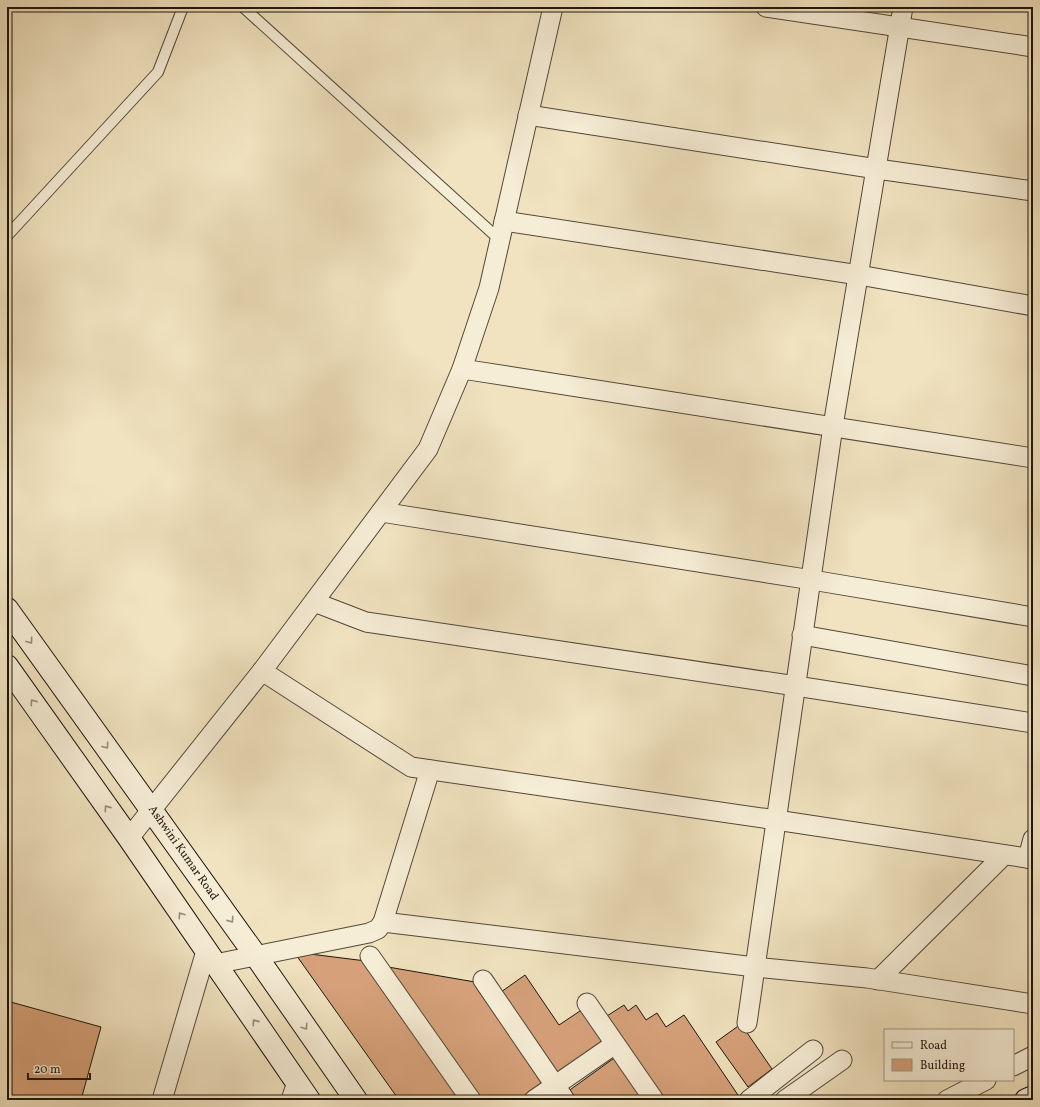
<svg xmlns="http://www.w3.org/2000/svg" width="1040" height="1107" font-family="Vollkorn,serif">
<rect width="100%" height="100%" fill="#f1e3c0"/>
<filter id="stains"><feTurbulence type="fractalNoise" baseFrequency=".005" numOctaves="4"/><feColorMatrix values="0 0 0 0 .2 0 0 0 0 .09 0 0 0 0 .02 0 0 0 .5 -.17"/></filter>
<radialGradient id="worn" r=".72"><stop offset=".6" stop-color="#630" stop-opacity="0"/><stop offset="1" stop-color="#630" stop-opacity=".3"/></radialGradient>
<!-- building -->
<g fill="#d6a17a" stroke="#1d150c">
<polygon points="294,952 366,961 464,1100 399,1100"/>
<polygon points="388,967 475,982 547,1086 528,1100 481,1100"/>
<polygon points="525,975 559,1025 583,1009 606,1042 557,1075 501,992"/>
<polygon points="7,1001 101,1027 81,1100 7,1100"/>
<polygon points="624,1005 628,1011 636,1005 646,1020 657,1013 666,1027 684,1015 740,1098 736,1100 663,1100 607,1016"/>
<polygon points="741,1024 772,1069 748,1087 716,1042"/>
<polygon points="617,1056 649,1100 572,1100 567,1092"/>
</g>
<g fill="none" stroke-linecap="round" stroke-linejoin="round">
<defs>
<g id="service">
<polyline points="243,7 500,240"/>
<polyline points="7,236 158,72 183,7"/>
</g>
<g id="minor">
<polyline points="766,7 1033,47"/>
<polyline points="528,115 877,169 1033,191"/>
<polyline points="504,221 859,275 1033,306"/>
<polyline points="462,369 1033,458"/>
<polyline points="381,512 812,580 1033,617"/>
<polyline points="314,602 366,622 796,686 1033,723"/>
<polyline points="802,635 1033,676"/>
<polyline points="262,671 411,767 776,820 1033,859"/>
<polyline points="129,838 262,671 428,449 462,369 489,288 553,7"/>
<polyline points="1028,858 1033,839"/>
<polyline points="383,922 755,967 867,978 1033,1004"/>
<polyline points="370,956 471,1100"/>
<polyline points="215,964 369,933 378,929 383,922 430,770"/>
<polyline points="483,980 565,1100"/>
<polyline points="878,980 1004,855"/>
<polyline points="587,1003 654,1100"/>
<polyline points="747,1023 833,426 903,7"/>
<polyline points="1013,1066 1033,1056"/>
<polyline points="162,1100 206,951"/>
<polyline points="291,1100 297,1082"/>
<polyline points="534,1100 615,1044"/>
<polyline points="749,1100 813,1050"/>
<polyline points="785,1100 842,1060"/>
<polyline points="947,1100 986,1080"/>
</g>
<g id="secondary">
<polyline points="7,609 256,956 356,1100"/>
<polyline points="7,666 129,838 309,1100"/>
<polyline points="1026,1100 1033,1097"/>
</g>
</defs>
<!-- service casing -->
<use href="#service" stroke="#524839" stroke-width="12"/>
<!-- minor casing -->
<use href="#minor" stroke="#524839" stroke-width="21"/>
<!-- secondary casing -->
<use href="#secondary" stroke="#1d150c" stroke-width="24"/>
<!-- service -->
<use href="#service" stroke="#f6edd6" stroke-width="10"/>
<!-- minor -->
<use href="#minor" stroke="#f6edd6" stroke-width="19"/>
<!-- secondary -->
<use href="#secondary" stroke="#f6edd6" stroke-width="22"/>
</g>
<!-- one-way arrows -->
<defs><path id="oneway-chevron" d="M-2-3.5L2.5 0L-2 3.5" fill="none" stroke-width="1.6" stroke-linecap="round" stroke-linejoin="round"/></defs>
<g stroke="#948c7b">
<use href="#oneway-chevron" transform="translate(30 641) rotate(54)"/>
<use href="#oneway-chevron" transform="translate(33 702) rotate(-125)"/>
<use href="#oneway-chevron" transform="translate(106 746) rotate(54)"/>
<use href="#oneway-chevron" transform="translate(107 808) rotate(-125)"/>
<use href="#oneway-chevron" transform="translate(181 915) rotate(-124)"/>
<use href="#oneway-chevron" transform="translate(231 920) rotate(55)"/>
<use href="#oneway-chevron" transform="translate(255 1022) rotate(-125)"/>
<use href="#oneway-chevron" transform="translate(305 1027) rotate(56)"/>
</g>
<g text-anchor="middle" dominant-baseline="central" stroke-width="3" stroke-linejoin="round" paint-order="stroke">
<!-- street labels -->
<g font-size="12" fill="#1d150c" stroke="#f6edd6">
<text transform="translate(183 853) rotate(55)">Ashwini Kumar Road</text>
</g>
</g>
<!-- margin -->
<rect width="1040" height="1107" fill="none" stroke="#f1e3c0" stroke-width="24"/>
<rect x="8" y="8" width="1024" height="1091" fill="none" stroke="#1d150c" stroke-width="2"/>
<rect x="12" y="12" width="1016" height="1083" fill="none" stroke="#1d150c"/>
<!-- legend -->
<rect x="884" y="1029" width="130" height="52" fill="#f6edd6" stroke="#9f9785"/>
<rect x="892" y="1042" width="20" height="6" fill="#f6edd6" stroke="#9f9785"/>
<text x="920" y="1049" font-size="12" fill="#1d150c">Road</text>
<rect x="892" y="1059" width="20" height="12" fill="#d6a17a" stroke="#9f9785"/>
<text x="920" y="1069" font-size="12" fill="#1d150c">Building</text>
<!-- scale -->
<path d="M28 1073v6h62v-6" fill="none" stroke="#1d150c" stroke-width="2"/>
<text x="34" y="1073" font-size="12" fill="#1d150c" stroke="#f6edd6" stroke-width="3" paint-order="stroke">20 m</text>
<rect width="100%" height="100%" filter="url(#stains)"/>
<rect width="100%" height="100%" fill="url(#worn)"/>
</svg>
